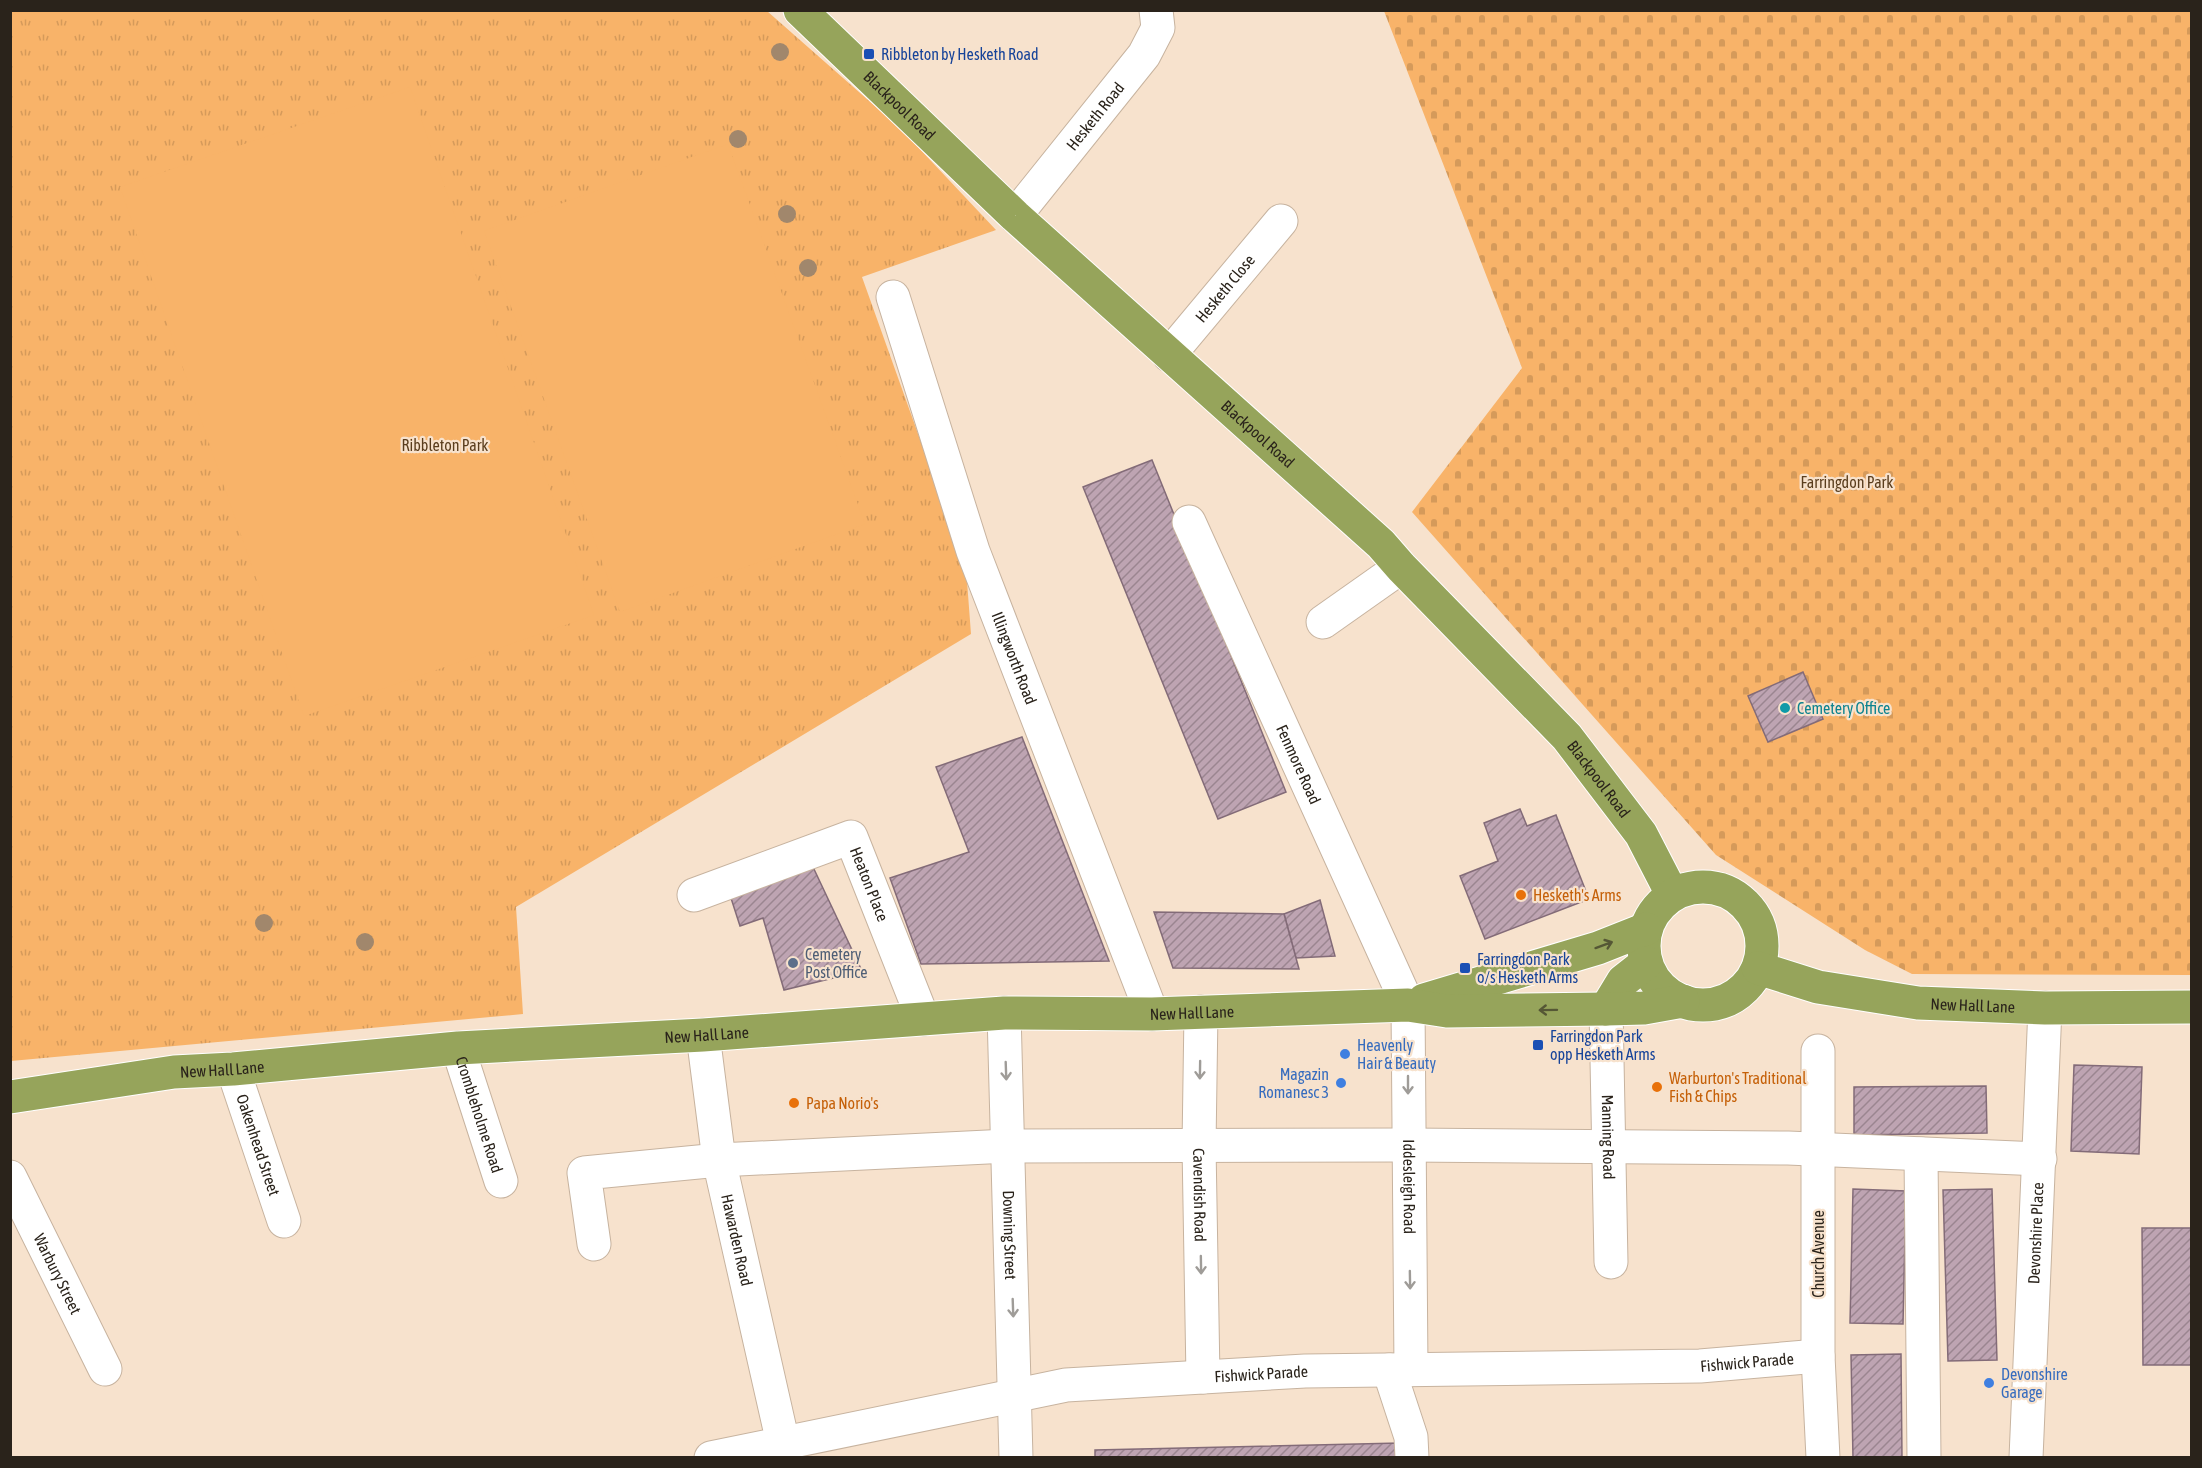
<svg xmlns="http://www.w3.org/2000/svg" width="2202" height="1468" font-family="'Asap Condensed',sans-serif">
<defs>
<pattern id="cemetery-stones" width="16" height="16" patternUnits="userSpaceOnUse" patternTransform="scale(1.5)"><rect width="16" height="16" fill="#f8b369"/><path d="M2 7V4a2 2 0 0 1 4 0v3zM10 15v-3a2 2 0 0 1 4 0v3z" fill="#d59a5a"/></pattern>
<pattern id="park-tufts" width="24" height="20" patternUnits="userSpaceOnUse" patternTransform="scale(1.5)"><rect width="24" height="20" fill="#f8b369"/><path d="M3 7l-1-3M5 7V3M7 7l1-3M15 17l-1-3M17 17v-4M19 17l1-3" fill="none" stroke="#d59a5a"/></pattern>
<pattern id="building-hatch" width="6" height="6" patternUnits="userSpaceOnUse" patternTransform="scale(1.5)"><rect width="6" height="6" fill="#bea4b2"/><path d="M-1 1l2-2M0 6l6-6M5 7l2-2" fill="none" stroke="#9b8590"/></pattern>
</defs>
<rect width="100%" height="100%" fill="#f7e2cd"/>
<!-- cemetery -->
<polygon fill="url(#cemetery-stones)" points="1384,11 2191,11 2191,975 1912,974 1865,950 1716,855 1412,512 1522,368"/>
<!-- park -->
<polygon fill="url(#park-tufts)" points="10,11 767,11 901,129 996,230 862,277 966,568 971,634 516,907 523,1014 11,1061"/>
<!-- garden -->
<g fill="#f8b369">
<polygon points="410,87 594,615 304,716 120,187"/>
<polygon points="728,144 865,524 620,612 484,231"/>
</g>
<!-- building -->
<g fill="url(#building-hatch)" stroke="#836b78" stroke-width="1.5">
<polygon points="1152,460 1286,792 1218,819 1083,487"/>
<polygon points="1803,672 1823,719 1768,742 1748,696"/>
<polygon points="1022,737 1109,961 921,964 890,878 969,852 936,767"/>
<polygon points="1520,809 1527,826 1556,815 1589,899 1485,939 1460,876 1498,861 1484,823"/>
<polygon points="813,867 862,971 784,990 763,918 740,926 730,895"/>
<polygon points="1320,900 1335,956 1296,958 1284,914"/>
<polygon points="1154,912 1284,914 1299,969 1173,968"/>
<polygon points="2074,1065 2142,1067 2139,1154 2071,1151"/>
<polygon points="1986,1086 1987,1133 1854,1135 1854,1087"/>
<polygon points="1853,1189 1906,1191 1903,1324 1850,1323"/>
<polygon points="1992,1189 1997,1360 1948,1361 1943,1190"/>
<polygon points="2142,1228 2191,1228 2192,1365 2143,1365"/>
<polygon points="1901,1354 1902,1458 1853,1458 1851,1355"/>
<polygon points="1400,1443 1400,1458 1095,1458 1095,1450"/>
</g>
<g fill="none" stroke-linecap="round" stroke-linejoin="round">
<defs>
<g id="minor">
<path id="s1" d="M1015 216 1144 55 1158 28 1156 10"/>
<path id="s2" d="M893 297 973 551 1152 1014"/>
<path id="s3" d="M1169 355 1281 221"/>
<path id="s4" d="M1189 522 1408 1005 1411 1369"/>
<polyline points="1323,622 1401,567"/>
<path id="s5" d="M694 895 851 837 923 1019"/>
<path id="s6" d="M1606 1009 1611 1262"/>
<path id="s7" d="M1201 1012 1199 1146 1203 1377"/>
<path id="s8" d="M1004 1013 1016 1458"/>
<path id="s9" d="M703 1035 719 1160 783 1443"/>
<path id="s10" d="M458 1048 501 1181"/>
<polyline points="1818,1051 1818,1356 1823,1458"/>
<path id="s11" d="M233 1069 284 1221"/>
<polyline points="1921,1154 1924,1458"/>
<path id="s12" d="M10 1177 105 1369"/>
<polyline points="594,1244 584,1173 719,1160 1008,1146 1408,1145 1788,1148 2040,1159"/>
<polyline points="1389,1370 1411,1437 1412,1458"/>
<path id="s13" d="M711 1458 1066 1385 1305 1371 1700 1366 1818 1356"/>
<path id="s14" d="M2026 1458 2045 1008"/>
</g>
<g id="highway">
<path id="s15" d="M800 10 1015 216 1381 544 1401 567 1567 737 1641 834 1672 894"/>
<circle cx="1703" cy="946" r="59"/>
<path id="s16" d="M1758 968 1818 987 1918 1003 2045 1008 2192 1007"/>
<polyline points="1424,1000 1598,948 1646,929"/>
<polyline points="1606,1009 1623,981 1646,963"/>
<path id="s17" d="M10 1097 174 1072 233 1069 458 1048 703 1035 1004 1013 1152 1014 1408 1005 1447 1011 1606 1009 1644 1008 1683 1001"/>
</g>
</defs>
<!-- minor casing -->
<use href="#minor" stroke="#c7b39f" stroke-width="35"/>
<!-- highway casing -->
<use href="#highway" stroke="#fff" stroke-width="35"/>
<!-- minor -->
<use href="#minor" stroke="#fff" stroke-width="33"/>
<!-- highway -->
<use href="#highway" stroke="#96a45b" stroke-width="33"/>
</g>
<!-- trees -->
<g fill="#a1876c">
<circle cx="780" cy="52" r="9"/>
<circle cx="738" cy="139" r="9"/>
<circle cx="787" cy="214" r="9"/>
<circle cx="808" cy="268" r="9"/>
<circle cx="264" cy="923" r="9"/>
<circle cx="365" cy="942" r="9"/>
</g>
<!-- one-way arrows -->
<defs><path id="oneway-shaft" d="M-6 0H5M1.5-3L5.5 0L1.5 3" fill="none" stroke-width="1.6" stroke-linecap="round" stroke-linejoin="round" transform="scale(1.5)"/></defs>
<g stroke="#555735">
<use href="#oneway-shaft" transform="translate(1604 945) rotate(-20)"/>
<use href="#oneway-shaft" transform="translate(1548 1010) rotate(179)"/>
</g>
<g stroke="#9f9c98">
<use href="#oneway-shaft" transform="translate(1200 1070) rotate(91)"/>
<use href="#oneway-shaft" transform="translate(1006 1071) rotate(88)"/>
<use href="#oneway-shaft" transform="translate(1408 1085) rotate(90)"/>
<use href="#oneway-shaft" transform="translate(1201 1265) rotate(89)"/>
<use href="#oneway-shaft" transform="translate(1410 1280) rotate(89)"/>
<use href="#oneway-shaft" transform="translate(1013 1308) rotate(88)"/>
</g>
<!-- markers -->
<g fill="#1a4fb4" stroke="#f7e2cd" stroke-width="2">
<rect x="863" y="48" width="12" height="12" rx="3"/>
<rect x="1459" y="962" width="12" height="12" rx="3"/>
<rect x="1532" y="1039" width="12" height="12" rx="3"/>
</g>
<circle fill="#0f9aa8" stroke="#f7e2cd" stroke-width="2" cx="1785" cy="708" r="6"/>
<g fill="#e8710a" stroke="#f7e2cd" stroke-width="2">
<circle cx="1521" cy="895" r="6"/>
<circle cx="1657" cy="1087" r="6"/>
<circle cx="794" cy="1103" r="6"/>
</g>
<circle fill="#5c6f8a" stroke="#f7e2cd" stroke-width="2" cx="793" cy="963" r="6"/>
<g fill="#3f7fe0" stroke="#f7e2cd" stroke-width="2">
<circle cx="1345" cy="1054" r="6"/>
<circle cx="1341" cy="1083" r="6"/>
<circle cx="1989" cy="1383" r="6"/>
</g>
<g text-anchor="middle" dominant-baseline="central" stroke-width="4.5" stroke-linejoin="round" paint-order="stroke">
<!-- transit labels -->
<g font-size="16" fill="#164399" stroke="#f7e2cd" text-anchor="start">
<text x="881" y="54">Ribbleton by Hesketh Road</text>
<text x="1477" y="959">Farringdon Park<tspan x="1477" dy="18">o/s Hesketh Arms</tspan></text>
<text x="1550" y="1036">Farringdon Park<tspan x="1550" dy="18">opp Hesketh Arms</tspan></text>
</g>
<!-- street labels -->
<g font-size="16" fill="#2a231b" stroke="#f7e2cd">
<text stroke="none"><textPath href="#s15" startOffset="138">Blackpool Road</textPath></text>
<text stroke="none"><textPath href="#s1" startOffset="128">Hesketh Road</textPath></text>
<text stroke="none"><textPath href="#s3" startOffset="87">Hesketh Close</textPath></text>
<text stroke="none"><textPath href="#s15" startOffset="624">Blackpool Road</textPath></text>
<text stroke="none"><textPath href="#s2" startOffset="381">Illingworth Road</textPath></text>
<text stroke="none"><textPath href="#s4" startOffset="266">Fenmore Road</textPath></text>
<text stroke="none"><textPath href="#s15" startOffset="1110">Blackpool Road</textPath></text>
<text stroke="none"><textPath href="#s5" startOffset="218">Heaton Place</textPath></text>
<text stroke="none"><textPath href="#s16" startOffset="219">New Hall Lane</textPath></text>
<text stroke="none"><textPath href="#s17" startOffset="1186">New Hall Lane</textPath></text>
<text stroke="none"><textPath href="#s17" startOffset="700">New Hall Lane</textPath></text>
<text stroke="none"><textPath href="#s17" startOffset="214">New Hall Lane</textPath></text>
<text stroke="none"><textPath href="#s10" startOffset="70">Crombleholme Road</textPath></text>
<text stroke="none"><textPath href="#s6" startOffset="128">Manning Road</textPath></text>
<text stroke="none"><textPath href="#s11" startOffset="80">Oakenhead Street</textPath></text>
<text stroke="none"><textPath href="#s4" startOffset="712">Iddesleigh Road</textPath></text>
<text stroke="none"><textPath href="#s7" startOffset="183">Cavendish Road</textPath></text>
<text stroke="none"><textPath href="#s14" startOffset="225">Devonshire Place</textPath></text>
<text stroke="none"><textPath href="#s8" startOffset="222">Downing Street</textPath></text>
<text stroke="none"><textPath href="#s9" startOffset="208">Hawarden Road</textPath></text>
<text transform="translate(1818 1254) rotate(-90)">Church Avenue</text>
<text stroke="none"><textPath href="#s12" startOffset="108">Warbury Street</textPath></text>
<text stroke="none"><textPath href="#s13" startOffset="1044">Fishwick Parade</textPath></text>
<text stroke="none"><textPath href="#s13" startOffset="558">Fishwick Parade</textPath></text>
</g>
<!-- park labels -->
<g font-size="16" fill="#5a3d1d" stroke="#f7e2cd">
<text x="445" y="445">Ribbleton Park</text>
<text x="1847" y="482">Farringdon Park</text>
</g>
<!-- culture labels -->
<g font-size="16" fill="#0d838f" stroke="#f7e2cd" text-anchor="start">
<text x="1797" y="708">Cemetery Office</text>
</g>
<!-- food labels -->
<g font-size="16" fill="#c56008" stroke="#f7e2cd" text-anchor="start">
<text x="1533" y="895">Hesketh's Arms</text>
<text x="1669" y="1078">Warburton's Traditional<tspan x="1669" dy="18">Fish &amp; Chips</tspan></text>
<text x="806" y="1103">Papa Norio's</text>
</g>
<!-- service labels -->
<g font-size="16" fill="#4e5e75" stroke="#f7e2cd" text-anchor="start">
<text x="805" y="954">Cemetery<tspan x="805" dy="18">Post Office</tspan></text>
</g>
<!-- shop labels -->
<g font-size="16" fill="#366cbe" stroke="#f7e2cd" text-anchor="start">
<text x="1357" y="1045">Heavenly<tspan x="1357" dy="18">Hair &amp; Beauty</tspan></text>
<text x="1329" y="1074" text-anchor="end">Magazin<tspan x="1329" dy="18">Romanesc 3</tspan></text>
<text x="2001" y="1374">Devonshire<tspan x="2001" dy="18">Garage</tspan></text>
</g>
</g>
<!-- border -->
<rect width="2202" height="1468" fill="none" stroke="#2a231b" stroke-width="24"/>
</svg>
